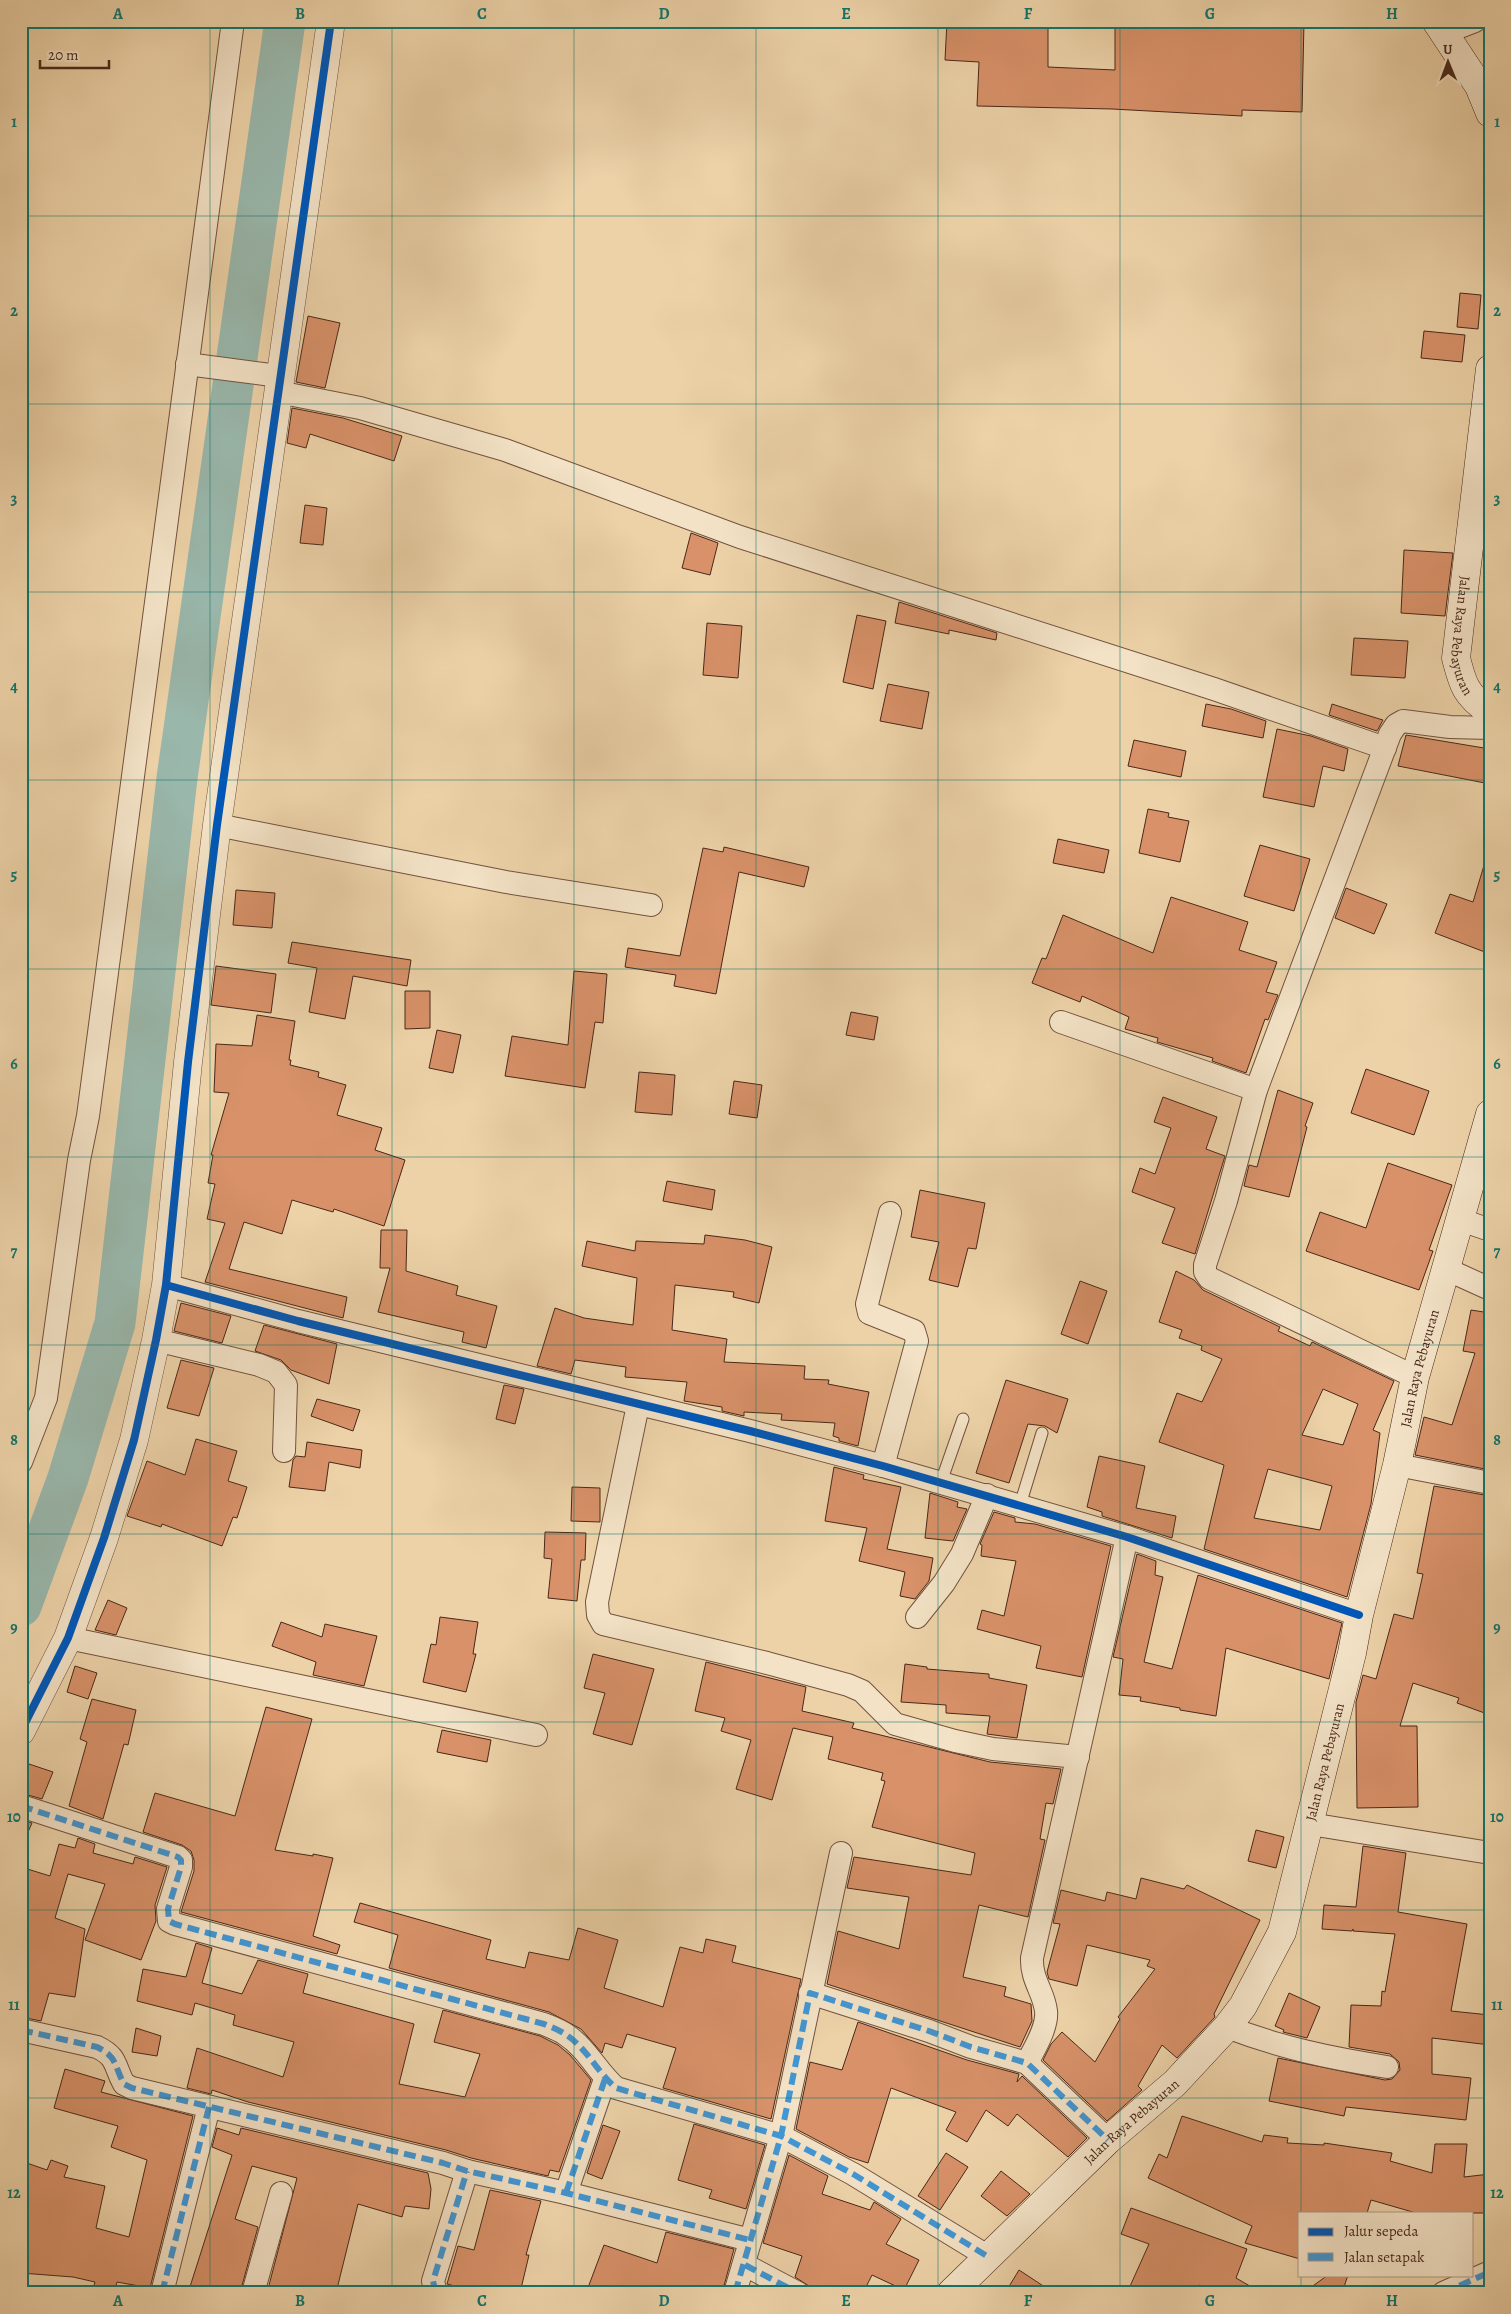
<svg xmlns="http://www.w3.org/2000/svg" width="1511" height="2314" font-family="Alegreya,serif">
<rect width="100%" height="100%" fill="#edd2a8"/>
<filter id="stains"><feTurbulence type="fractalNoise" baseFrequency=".004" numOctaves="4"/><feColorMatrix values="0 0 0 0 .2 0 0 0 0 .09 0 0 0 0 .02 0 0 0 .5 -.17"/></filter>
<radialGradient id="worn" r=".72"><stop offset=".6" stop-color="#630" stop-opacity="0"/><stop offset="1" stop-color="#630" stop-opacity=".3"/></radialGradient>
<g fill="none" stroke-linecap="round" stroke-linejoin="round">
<!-- river -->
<polyline stroke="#99b7ab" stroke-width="41" points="21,1606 68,1478 115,1323 177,778 285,21"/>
</g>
<!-- building -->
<g fill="#d89169" stroke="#4a2819" fill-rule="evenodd">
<polygon points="947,21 1048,21 1048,67 1115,70 1115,21 1304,21 1302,112 1242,110 1242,116 1112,109 977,106 979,62 945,60"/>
<polygon points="1460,293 1481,295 1478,329 1457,327"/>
<polygon points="308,316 340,323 325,388 296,382"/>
<polygon points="1424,331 1465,335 1462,362 1421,358"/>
<polygon points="292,408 343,418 402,436 394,461 310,434 306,448 287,443"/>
<polygon points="305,505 327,508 323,545 300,543"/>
<polygon points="691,533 718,543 710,575 682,568"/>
<polygon points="1404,550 1453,553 1445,616 1401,613"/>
<polygon points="899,602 997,633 996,640 949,630 949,634 895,623"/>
<polygon points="857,615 886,621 873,689 843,682"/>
<polygon points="707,623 742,626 738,678 703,675"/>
<polygon points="1354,638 1408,641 1405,678 1351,675"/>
<polygon points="888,684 929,692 922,729 880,721"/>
<polygon points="1206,704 1231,709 1266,721 1263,738 1202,726"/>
<polygon points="1332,704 1360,713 1383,720 1377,731 1329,715"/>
<polygon points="1277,729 1311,736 1348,749 1344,771 1323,766 1314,807 1263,797"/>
<polygon points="1406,735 1490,749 1490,784 1398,766"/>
<polygon points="1134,740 1186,751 1181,777 1128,766"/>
<polygon points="1148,809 1169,813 1168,817 1189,821 1180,862 1139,853"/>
<polygon points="1058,839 1109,850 1104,873 1053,863"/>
<polygon points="1260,845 1310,859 1294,911 1244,896"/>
<polygon points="724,847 809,867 804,887 739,872 716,994 674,986 676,975 625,967 628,948 680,956 703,848 723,852"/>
<polygon points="1485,862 1490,862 1490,954 1435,933 1450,894 1473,902"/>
<polygon points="1346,888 1387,904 1374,934 1335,918"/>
<polygon points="236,890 275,893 272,928 233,925"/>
<polygon points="1171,897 1248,922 1239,950 1277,962 1266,992 1278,995 1268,1020 1265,1019 1246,1073 1212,1061 1213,1058 1157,1042 1158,1038 1125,1029 1129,1017 1082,996 1080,1002 1032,983 1042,958 1046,959 1063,915 1153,953"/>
<polygon points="292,942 411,960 407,986 353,976 345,1019 309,1012 317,968 288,963"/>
<polygon points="216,966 276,974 271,1013 211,1005"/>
<polygon points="574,971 607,974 603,1023 595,1022 585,1088 505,1076 512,1036 568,1045"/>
<polygon points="405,991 430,991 430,1028 405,1029"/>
<polygon points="851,1012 878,1017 874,1040 846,1035"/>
<polygon points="257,1015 295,1021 289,1060 291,1060 290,1065 319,1072 318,1077 346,1085 337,1115 382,1128 375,1150 405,1160 384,1226 334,1209 333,1212 292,1200 282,1234 244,1222 229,1269 347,1297 343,1318 205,1282 225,1223 207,1219 215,1184 208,1183 213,1155 211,1155 229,1093 214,1092 216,1044 252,1046"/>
<polygon points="437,1030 461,1035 453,1073 429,1068"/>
<polygon points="1366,1069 1429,1091 1414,1135 1351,1113"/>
<polygon points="639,1072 675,1075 672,1115 635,1112"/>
<polygon points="734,1081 762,1085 757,1118 729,1114"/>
<polygon points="1278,1090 1313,1103 1305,1126 1307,1127 1289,1197 1244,1186 1249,1165 1257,1167"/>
<polygon points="1163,1097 1217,1117 1206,1149 1225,1156 1195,1254 1162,1243 1175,1208 1132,1192 1140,1168 1155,1174 1171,1128 1154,1122"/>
<polygon points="1388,1163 1452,1185 1429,1250 1433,1251 1419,1290 1306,1251 1320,1212 1366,1228"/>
<polygon points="667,1181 715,1190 712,1210 663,1201"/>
<polygon points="920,1190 985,1203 976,1249 968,1248 958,1287 929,1280 939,1242 911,1237"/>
<polygon points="381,1230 407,1230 406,1271 458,1286 456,1295 497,1306 486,1348 462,1342 464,1332 378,1312 390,1268 380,1268"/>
<polygon points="705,1235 745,1240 772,1247 759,1303 733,1297 734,1292 675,1285 672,1330 727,1339 724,1362 805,1366 804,1379 829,1380 828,1384 869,1392 858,1446 839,1441 839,1438 833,1436 835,1423 781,1420 782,1414 744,1412 744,1416 722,1411 722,1407 684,1401 687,1382 625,1377 626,1367 575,1360 571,1374 537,1366 555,1308 584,1318 633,1325 637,1278 582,1266 587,1241 635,1251 636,1241 704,1244"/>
<path d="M1176 1271 1194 1280 1203 1290 1280 1327 1278 1331 1310 1346 1312 1342 1394 1381 1373 1430 1380 1433 1371 1504 1347 1597 1204 1549 1224 1465 1159 1442 1177 1393 1202 1402 1222 1359 1201 1350 1202 1346 1179 1338 1182 1330 1159 1322ZM1323 1389 1358 1404 1343 1445 1302 1435ZM1268 1469 1332 1486 1320 1530 1254 1518Z"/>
<polygon points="1080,1281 1107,1291 1088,1344 1061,1334"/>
<polygon points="181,1303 231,1316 222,1343 174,1331"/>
<polygon points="1471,1310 1490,1313 1490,1470 1415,1455 1424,1417 1452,1425 1475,1353 1463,1351"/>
<polygon points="264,1325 337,1344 329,1384 291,1370 281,1360 255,1351"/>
<polygon points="181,1360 214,1368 199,1416 167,1408"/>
<polygon points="1006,1380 1068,1399 1057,1433 1045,1426 1028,1424 1009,1483 976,1473"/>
<polygon points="504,1385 524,1389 515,1424 496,1419"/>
<polygon points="317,1399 360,1410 353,1431 311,1416"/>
<polygon points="196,1439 237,1451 228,1481 247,1487 237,1518 233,1517 222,1546 162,1524 161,1527 127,1516 147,1461 185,1475"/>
<polygon points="307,1442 362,1450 360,1468 329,1462 325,1491 289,1487 293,1460 296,1456 305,1457"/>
<polygon points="1099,1456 1145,1466 1136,1508 1176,1516 1172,1538 1102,1516 1102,1512 1087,1507"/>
<polygon points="834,1467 864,1475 863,1479 901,1487 887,1549 933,1558 929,1581 915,1599 900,1596 905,1572 859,1561 867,1528 825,1521"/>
<polygon points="1434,1486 1490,1496 1490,1715 1457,1703 1459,1698 1413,1683 1400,1726 1417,1726 1418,1807 1357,1808 1356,1702 1363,1675 1376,1679 1394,1614 1413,1619 1423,1574 1417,1573"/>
<polygon points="572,1487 600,1488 600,1522 571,1521"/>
<polygon points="930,1493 958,1502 957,1507 967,1509 953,1541 925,1538"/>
<polygon points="994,1512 1015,1518 1015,1522 1035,1524 1111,1546 1082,1677 1036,1668 1041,1646 977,1629 982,1610 1004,1616 1016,1561 981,1556 982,1545 980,1544"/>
<polygon points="545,1532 586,1533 585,1560 581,1560 577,1601 548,1598 552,1559 544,1558"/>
<polygon points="1137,1554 1156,1561 1155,1575 1163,1577 1144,1662 1172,1669 1198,1575 1342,1623 1329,1679 1226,1648 1216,1716 1180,1710 1180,1708 1140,1701 1141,1697 1119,1695 1123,1659 1113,1657"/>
<polygon points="108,1600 127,1608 116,1635 95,1630"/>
<polygon points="440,1617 478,1622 473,1654 476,1654 466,1692 423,1682 431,1644 436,1645"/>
<polygon points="281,1622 322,1637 325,1624 377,1636 364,1686 313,1675 316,1662 272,1646"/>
<polygon points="593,1654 654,1669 632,1745 593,1734 605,1693 584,1688"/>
<polygon points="706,1662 806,1687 802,1711 854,1723 852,1728 990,1762 1061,1769 1053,1804 1046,1803 1040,1839 1045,1840 1028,1917 979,1905 963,1977 1006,1987 1004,1996 1031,2004 1032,2021 1020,2047 827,1984 838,1931 899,1949 909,1897 847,1888 854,1857 971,1875 975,1853 872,1827 885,1781 881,1780 883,1773 828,1759 833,1737 793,1728 772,1800 736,1789 751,1740 721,1731 725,1718 695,1711"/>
<polygon points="905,1664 927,1667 927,1669 989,1674 989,1678 1027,1685 1017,1738 987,1734 990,1716 946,1713 946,1705 901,1702"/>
<polygon points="75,1666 97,1673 88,1699 67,1692"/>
<polygon points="92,1699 136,1710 128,1745 124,1744 103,1819 69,1806 87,1742 80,1739"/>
<polygon points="266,1707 312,1719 275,1850 313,1856 313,1854 333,1858 313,1936 340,1945 337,1954 181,1912 194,1871 194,1860 191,1851 182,1845 143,1832 155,1793 235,1816"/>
<polygon points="442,1730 491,1740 487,1762 437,1752"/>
<polygon points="29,1764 53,1772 42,1799 21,1793 21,1785"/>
<polygon points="21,1820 32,1823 21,1848"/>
<polygon points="1256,1830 1284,1837 1276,1868 1248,1861"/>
<polygon points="78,1838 95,1844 93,1853 133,1864 135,1857 167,1867 155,1905 156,1921 141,1960 85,1940 105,1884 68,1874 55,1918 85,1929 75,1997 49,1993 41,2021 21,2017 21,1867 50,1876 59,1844 75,1848"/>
<polygon points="1363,1846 1406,1853 1398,1912 1467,1924 1451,2011 1490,2015 1490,2045 1432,2038 1432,2074 1471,2078 1466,2120 1346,2107 1344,2116 1269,2101 1278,2058 1385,2080 1392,2079 1400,2070 1399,2062 1390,2054 1349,2047 1351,2005 1381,2006 1382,1991 1385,1992 1395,1934 1353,1931 1353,1929 1352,1931 1322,1929 1324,1905 1356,1907"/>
<polygon points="1141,1878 1184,1889 1187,1885 1260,1920 1214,2014 1215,2017 1177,2058 1162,2045 1138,2086 1142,2090 1107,2121 1043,2060 1051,2044 1062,2032 1095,2062 1120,2019 1118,2017 1155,1969 1147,1966 1150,1960 1087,1945 1077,1986 1049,1979 1047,1972 1060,1924 1053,1923 1061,1890 1105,1901 1107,1892 1136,1899"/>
<polygon points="360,1903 491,1940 486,1959 525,1968 529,1952 569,1960 578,1928 618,1940 604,1988 663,2007 680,1947 703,1953 706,1939 736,1946 732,1962 801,1979 771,2119 663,2088 676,2048 627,2034 622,2048 605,2043 602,2053 581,2029 549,2012 389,1968 398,1935 354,1922"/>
<polygon points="196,1943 212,1948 202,1983 242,1994 258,1960 308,1974 303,1993 414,2024 399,2084 465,2097 480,2054 434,2042 443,2010 540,2036 558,2045 570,2055 591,2080 559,2172 550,2170 548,2176 471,2158 446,2150 248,2102 212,2090 211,2094 187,2088 197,2048 283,2077 294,2042 233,2025 235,2015 195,2003 192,2015 137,2001 143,1969 186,1977"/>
<polygon points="1289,1993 1320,2007 1307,2038 1283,2032 1284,2030 1275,2026"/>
<polygon points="858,2022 967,2060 1019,2074 1017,2082 1022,2076 1087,2138 1068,2157 1017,2114 1008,2126 986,2110 967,2142 946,2130 956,2112 891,2088 868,2163 849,2157 796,2129 810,2062 842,2070"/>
<polygon points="136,2028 161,2036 157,2056 132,2052"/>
<polygon points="65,2069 105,2081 101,2092 193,2116 150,2288 117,2282 114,2293 92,2293 95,2282 73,2277 21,2273 21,2161 47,2170 51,2160 68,2166 64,2177 105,2186 96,2228 129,2237 147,2160 111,2147 118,2126 54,2108"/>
<polygon points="1182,2116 1262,2142 1264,2135 1288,2138 1287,2143 1324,2145 1324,2143 1392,2153 1390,2161 1432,2173 1435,2144 1467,2144 1464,2177 1490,2174 1490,2213 1416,2213 1371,2200 1367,2213 1300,2213 1300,2259 1245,2243 1252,2226 1148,2178 1159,2154 1167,2158"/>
<polygon points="694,2124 765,2145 746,2209 709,2198 712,2190 678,2180"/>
<polygon points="603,2125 620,2131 602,2179 587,2173"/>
<polygon points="217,2128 239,2135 241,2128 428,2173 431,2189 429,2209 405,2206 402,2217 358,2204 336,2293 267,2293 297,2178 252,2166 235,2219 258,2227 240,2293 188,2293 232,2155 212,2147"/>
<polygon points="946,2153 968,2167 940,2210 918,2196"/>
<polygon points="789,2155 828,2176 822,2194 870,2210 874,2202 901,2219 886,2244 919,2260 904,2290 872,2275 863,2293 811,2293 809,2286 795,2277 802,2256 763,2243"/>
<polygon points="1001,2171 1030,2194 1007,2216 981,2196"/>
<polygon points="490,2190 541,2201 526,2255 529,2255 520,2293 481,2293 447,2284 458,2246 474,2250"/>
<polygon points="1131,2208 1247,2249 1236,2278 1262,2293 1213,2293 1199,2285 1195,2293 1127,2293 1149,2244 1121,2234"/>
<polygon points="666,2232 734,2249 722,2293 586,2293 604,2245 657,2263"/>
<polygon points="1019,2270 1054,2293 1005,2293"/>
<polygon points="1328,2275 1348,2275 1342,2293 1303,2293"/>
</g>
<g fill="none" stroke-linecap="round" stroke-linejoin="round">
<defs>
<g id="service">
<polyline points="941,1482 963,1419"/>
<polyline points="1020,1505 1042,1433"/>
</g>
<g id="minor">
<polyline points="1444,33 1475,21"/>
<polyline points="187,364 279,376"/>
<polyline points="278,392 360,408 505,450 740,537 1214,689 1385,748"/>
<polyline points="217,825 506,882 651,905"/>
<polyline points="1061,1022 1256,1090"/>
<polyline points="1461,1220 1490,1230"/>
<polyline points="1446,1269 1490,1289"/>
<polyline points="166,1285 298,1321 750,1431 883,1466 1127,1537 1359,1615"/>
<polyline points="156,1340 259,1365 276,1372 286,1385 284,1451"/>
<polyline points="1415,1377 1209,1278 1205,1272 1205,1265 1226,1201 1256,1090 1390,734 1396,725 1403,721 1450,727 1490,728"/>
<polyline points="638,1405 597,1602 598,1615 603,1624 767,1663 848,1685 862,1691 895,1724 955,1741 993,1749 1078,1757"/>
<polyline points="21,1462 46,1398 79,1160 88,1116 233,21"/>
<polyline points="1397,1465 1490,1483"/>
<polyline points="883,1466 917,1341 914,1331 869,1313 867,1304 890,1213"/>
<polyline points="917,1617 944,1583 962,1554 987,1495"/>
<polyline points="68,1638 536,1735"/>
<path d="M21 1806 178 1857 181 1860V1867L168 1909 169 1921 175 1924 544 2024C551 2027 559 2030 565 2034 587 2048 597 2072 616 2088L781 2136 853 2174 987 2256"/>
<polyline points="1310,1824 1490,1853"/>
<polyline points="810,1993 929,2031 971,2047 1027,2063 1108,2140"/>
<path d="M1227 2027C1282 2048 1329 2058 1387 2067"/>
<path d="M21 2030 97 2047C118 2057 114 2066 124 2084L132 2088 443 2163 467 2171 566 2193 750 2240"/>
<path d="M1027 2063C1034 2049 1048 2027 1046 2011 1044 1992 1031 1980 1032 1958L1127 1537"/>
<polyline points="566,2193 605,2079"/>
<polyline points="745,2265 798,2293"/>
<polyline points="162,2293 209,2107"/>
<polyline points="253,2293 281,2193"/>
<polyline points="436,2293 433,2281 467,2171"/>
<polyline points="735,2293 781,2136 841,1853"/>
<polyline points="1443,2293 1490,2272"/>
</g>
<polyline id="tertiary" points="21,1731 68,1638 104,1538 134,1440 156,1340 166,1285 188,1062 217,825 331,21"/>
<g id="secondary">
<polyline points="1436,21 1479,86 1490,113"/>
<path id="s1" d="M1490 369 1456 658C1463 686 1466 695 1490 712"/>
<path id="s2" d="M951 2293 1108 2140 1175 2083 1227 2027 1243 2006 1282 1932 1352 1653 1359 1615 1397 1465 1415 1377 1490 1114"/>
</g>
</defs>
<!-- service casing -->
<use href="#service" stroke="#73523d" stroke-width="13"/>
<!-- minor casing -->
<use href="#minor" stroke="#73523d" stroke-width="24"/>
<!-- tertiary casing -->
<use href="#tertiary" stroke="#73523d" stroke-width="29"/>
<!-- secondary casing -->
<use href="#secondary" stroke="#4a2819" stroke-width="29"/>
<!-- service -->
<use href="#service" stroke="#f3e2c6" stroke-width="11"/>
<!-- minor -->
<use href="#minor" stroke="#f3e2c6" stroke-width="22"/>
<!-- tertiary -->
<use href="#tertiary" stroke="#f3e2c6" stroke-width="28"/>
<!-- secondary -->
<use href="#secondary" stroke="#f3e2c6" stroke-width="28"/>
<!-- quiet -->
<g stroke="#4196d4" stroke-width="6" stroke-dasharray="12 6" stroke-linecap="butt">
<path d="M21 1806 178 1857 181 1860V1867L168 1909 169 1921 175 1924 544 2024C551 2027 559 2030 565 2034 587 2048 597 2072 616 2088L781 2136 853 2174 987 2256"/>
<path d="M21 2030 97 2047C118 2057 114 2066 124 2084L132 2088 443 2163 467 2171 566 2193 750 2240"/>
<polyline points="566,2193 605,2079"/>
<polyline points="745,2265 798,2293"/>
<polyline points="162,2293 209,2107"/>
<polyline points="436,2293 433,2281 467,2171"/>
<polyline points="735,2293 781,2136 810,1993 929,2031 971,2047 1027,2063 1108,2140"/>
<polyline points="1443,2293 1490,2272"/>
</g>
<defs>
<g id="cycleway">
<polyline points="166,1285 298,1321 750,1431 883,1466 1127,1537 1359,1615"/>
<polyline points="21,1731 68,1638 104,1538 134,1440 156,1340 166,1285 188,1062 217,825 331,21"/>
</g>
</defs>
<!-- cycleway casing -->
<use href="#cycleway" stroke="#f3e2c6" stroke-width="11"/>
<!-- cycleway -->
<use href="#cycleway" stroke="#0057b8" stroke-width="8"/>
</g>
<!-- grid -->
<path fill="none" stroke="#0f766e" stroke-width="1" stroke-opacity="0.55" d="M210 21V2293M392 21V2293M574 21V2293M756 21V2293M938 21V2293M1120 21V2293M1301 21V2213M21 216H1490M21 404H1490M21 592H1490M21 780H1490M21 969H1490M21 1157H1490M21 1345H1490M21 1534H1490M21 1722H1490M21 1910H1490M21 2098H1490M1301 2275V2293"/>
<g text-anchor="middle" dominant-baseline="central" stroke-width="5" stroke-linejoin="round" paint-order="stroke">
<!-- street labels -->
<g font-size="14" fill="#4a2819" stroke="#f3e2c6">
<text stroke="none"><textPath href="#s1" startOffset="269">Jalan Raya Pebayuran</textPath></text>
<text stroke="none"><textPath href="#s2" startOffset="1074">Jalan Raya Pebayuran</textPath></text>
<text stroke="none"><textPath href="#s2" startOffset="669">Jalan Raya Pebayuran</textPath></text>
<text stroke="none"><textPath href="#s2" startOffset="249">Jalan Raya Pebayuran</textPath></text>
</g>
</g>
<!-- margin -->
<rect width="1511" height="2314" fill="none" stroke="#edd2a8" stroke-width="55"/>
<!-- legend -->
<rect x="1298" y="2212" width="175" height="65" fill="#f3e2c6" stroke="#af9881"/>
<rect x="1308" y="2228" width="25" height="8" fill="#0057b8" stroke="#af9881"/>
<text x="1344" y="2236" font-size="15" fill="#4a2819">Jalur sepeda</text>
<rect x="1308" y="2253" width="25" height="8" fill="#4196d4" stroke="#af9881"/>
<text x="1344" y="2262" font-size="15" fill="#4a2819">Jalan setapak</text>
<!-- north arrow -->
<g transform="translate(1448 62) rotate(359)" stroke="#f3e2c6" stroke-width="4" paint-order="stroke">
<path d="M0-4L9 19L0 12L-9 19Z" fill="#4a2819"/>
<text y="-8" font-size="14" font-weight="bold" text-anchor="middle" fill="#4a2819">U</text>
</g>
<!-- scale -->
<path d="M40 60v8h69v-8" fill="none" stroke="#4a2819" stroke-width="2.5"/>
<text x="48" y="60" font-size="15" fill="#4a2819" stroke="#f3e2c6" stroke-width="4" paint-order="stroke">20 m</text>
<rect x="28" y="28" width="1456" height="2258" fill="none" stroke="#0f766e" stroke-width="2"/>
<g font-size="16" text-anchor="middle" font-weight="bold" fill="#0f766e">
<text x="118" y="19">A</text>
<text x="300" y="19">B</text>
<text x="482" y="19">C</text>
<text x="664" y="19">D</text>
<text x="846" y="19">E</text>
<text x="1028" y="19">F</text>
<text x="1210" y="19">G</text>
<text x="1392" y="19">H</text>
<text x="14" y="127">1</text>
<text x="1497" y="127">1</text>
<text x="14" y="316">2</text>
<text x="1497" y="316">2</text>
<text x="14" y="504">3</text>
<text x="1497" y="504">3</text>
<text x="14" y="692">4</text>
<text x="1497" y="692">4</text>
<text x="14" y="880">5</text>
<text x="1497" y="880">5</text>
<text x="14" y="1069">6</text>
<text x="1497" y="1069">6</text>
<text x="14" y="1257">7</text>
<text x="1497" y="1257">7</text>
<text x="14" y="1445">8</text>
<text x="1497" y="1445">8</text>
<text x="14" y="1633">9</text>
<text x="1497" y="1633">9</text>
<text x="14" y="1822">10</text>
<text x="1497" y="1822">10</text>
<text x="14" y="2010">11</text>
<text x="1497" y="2010">11</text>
<text x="14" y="2198">12</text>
<text x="1497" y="2198">12</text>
<text x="118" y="2306">A</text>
<text x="300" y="2306">B</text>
<text x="482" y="2306">C</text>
<text x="664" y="2306">D</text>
<text x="846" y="2306">E</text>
<text x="1028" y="2306">F</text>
<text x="1210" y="2306">G</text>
<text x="1392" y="2306">H</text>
</g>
<rect width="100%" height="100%" filter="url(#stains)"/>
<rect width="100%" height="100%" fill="url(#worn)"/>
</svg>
